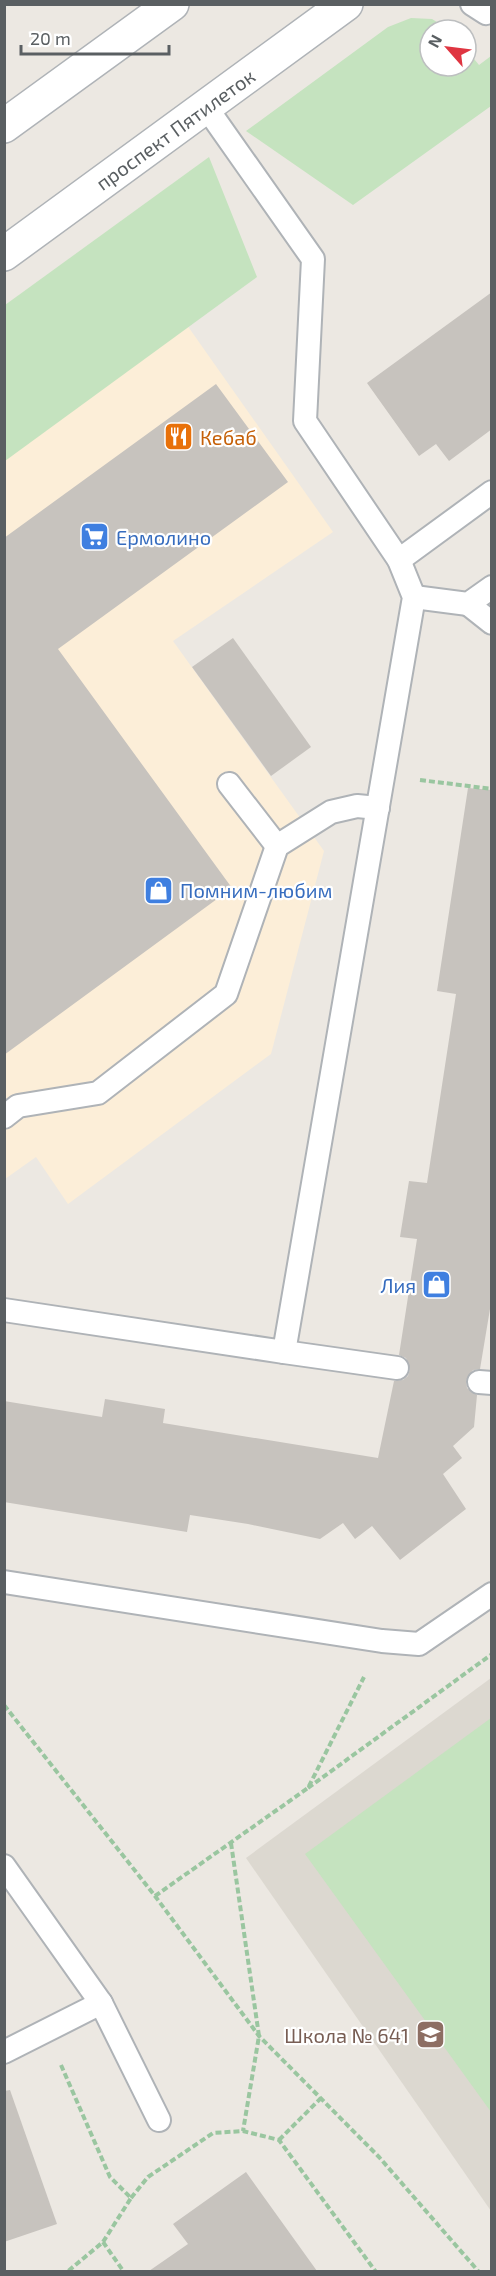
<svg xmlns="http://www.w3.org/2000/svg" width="496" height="2276" font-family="'Exo 2',sans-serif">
<rect width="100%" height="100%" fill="#ece8e2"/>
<!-- commercial -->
<polygon fill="#fceed8" points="170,301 333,532 173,641 324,851 271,1054 68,1204 36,1157 5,1179 5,426"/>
<!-- education -->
<polygon fill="#dcd8d0" points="491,1678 491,2211 246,1858"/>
<!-- green -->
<g fill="#c5e3bf">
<polygon points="411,18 432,19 450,30 430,30 430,66 466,66 466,49 479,65 491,56 491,106 353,205 246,131 388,27"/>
<polygon points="209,157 257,277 5,461 5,305"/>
<polygon points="491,1718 491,2112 305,1854"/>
</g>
<!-- building -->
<g fill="#c7c3be">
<polygon points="492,292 492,429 449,461 436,444 419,456 367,383"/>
<polygon points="216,384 288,482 58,649 232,888 4,1055 4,538"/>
<polygon points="233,638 311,747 271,776 192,667"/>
<polygon points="468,788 492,790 492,1297 480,1369 473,1370 466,1380 467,1388 477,1395 474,1427 453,1446 462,1458 443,1474 466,1509 400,1560 372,1526 355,1539 343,1523 320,1539 248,1524 190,1515 187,1532 4,1502 4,1401 102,1417 105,1399 165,1409 163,1423 378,1458 394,1381 403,1380 408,1376 410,1369 406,1358 399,1355 417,1239 400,1237 409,1181 427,1183 456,994 437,991"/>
<polygon points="10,2090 57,2224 4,2242 4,2091"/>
<polygon points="246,2172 317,2271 149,2271 188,2244 173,2224"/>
</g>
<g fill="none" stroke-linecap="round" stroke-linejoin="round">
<defs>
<g id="service">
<polyline points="472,4 486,13 492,9"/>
<polyline points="399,560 492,492"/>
<polyline points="414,597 468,604 492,587"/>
<polyline points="468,604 492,623"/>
<polyline points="229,784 277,846"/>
<polyline points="4,1117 18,1106 98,1093 226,994 277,846 331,812 357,806 378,808"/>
<polyline points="4,1310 284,1352 414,597 399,560 305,421 313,259 206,107"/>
<polyline points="284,1352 397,1368"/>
<polyline points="479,1382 492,1383"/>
<polyline points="4,1582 382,1641 419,1644 492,1594"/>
<polyline points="4,1866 101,2003 4,2052"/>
<polyline points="101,2003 159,2120"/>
</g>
<g id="tertiary">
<polyline points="4,126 172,4"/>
<polyline points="4,254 346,4"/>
</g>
</defs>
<!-- service casing -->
<use href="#service" stroke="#afb3b7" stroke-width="26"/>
<!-- tertiary casing -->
<use href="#tertiary" stroke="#afb3b7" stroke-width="36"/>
<!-- path -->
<g stroke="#9ac6a0" stroke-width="4" stroke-dasharray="6 3" stroke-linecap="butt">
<polyline points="420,780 492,789"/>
<polyline points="4,1705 155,1896 259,2036 379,2157 479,2272"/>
<polyline points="308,1788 492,1654"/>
<polyline points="231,1843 259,2036 243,2131"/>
<polyline points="155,1896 308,1788 364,1677"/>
<polyline points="61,2065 110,2177 131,2198 103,2242 67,2272"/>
<polyline points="279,2140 321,2098"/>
<polyline points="131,2198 148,2177 213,2133 243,2131 279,2140 376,2272"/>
<polyline points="103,2242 124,2272"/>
</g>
<!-- service -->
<use href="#service" stroke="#fff" stroke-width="22"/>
<!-- tertiary -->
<use href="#tertiary" stroke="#fff" stroke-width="33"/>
</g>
<!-- icons -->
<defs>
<symbol id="restaurant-square" viewBox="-11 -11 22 22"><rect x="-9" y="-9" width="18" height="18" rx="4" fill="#e8710a" stroke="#fff"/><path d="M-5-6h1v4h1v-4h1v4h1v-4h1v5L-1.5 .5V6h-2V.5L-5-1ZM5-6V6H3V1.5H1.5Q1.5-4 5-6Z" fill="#fff"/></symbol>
<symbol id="supermarket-square" viewBox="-11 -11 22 22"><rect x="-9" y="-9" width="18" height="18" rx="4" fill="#3f7fe0" stroke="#fff"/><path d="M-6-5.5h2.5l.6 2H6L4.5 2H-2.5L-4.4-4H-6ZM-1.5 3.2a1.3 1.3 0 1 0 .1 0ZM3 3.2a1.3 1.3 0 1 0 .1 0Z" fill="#fff"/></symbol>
<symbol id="shop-square" viewBox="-11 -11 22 22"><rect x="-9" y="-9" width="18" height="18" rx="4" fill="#3f7fe0" stroke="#fff"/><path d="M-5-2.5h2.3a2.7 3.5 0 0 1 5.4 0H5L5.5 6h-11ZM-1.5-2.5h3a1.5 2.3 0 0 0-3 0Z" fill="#fff"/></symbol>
<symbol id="school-square" viewBox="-11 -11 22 22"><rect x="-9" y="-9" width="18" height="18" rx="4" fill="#8d6e63" stroke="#fff"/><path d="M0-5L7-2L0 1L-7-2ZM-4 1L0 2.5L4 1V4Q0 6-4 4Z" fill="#fff"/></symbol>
</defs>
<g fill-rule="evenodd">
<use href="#restaurant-square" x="162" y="420" width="33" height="33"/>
<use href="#supermarket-square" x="78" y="520" width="33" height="33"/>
<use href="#shop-square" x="142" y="874" width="33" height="33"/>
<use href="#shop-square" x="420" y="1268" width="33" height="33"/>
<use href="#school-square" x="414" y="2018" width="33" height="33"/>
</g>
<g text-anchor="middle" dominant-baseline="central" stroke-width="4.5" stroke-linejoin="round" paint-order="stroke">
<!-- street labels -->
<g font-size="20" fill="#5a5f62" stroke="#fff">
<text transform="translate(175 129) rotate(-36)">проспект Пятилеток</text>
</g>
<!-- food labels -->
<g font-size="20" fill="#c56008" stroke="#fff" text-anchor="start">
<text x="200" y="437">Кебаб</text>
</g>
<!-- shop labels -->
<g font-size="20" fill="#366cbe" stroke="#fff" text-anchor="start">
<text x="116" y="537">Ермолино</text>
<text x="180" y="890">Помним-любим</text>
<text x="416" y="1285" text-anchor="end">Лия</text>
</g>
<!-- education labels -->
<g font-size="20" fill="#785e54" stroke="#fff" text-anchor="end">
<text x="409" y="2035">Школа № 641</text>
</g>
</g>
<!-- border -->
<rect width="496" height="2276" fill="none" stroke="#5a5f62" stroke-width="12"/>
<!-- north arrow -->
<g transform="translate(448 48) rotate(298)"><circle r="28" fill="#ffffff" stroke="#bdbfc0" stroke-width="1.5"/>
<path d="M0-4.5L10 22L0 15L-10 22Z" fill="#df3541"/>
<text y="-9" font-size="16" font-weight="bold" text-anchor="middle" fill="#5a5f62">N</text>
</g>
<!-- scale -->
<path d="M21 45v9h148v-9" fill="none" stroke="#5a5f62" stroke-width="3"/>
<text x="30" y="45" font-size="18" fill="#5a5f62" stroke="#ffffff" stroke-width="4.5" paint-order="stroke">20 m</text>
</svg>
